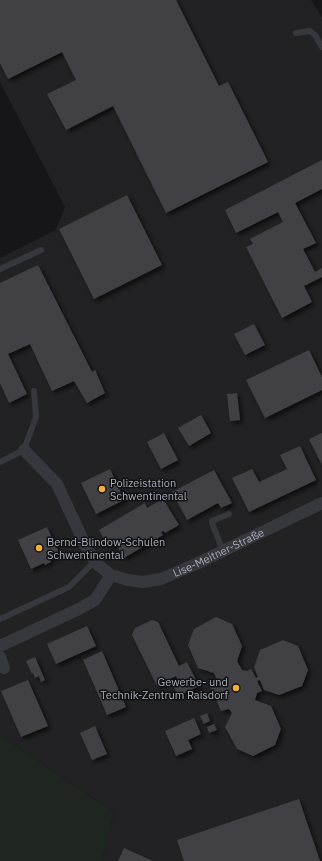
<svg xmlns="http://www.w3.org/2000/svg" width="322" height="861" font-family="'IBM Plex Sans',sans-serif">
<defs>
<filter id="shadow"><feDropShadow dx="3" dy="3" stdDeviation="2" flood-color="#0009"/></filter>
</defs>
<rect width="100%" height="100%" fill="#161618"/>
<!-- built -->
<polygon fill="#222225" points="0,0 311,0 322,17 322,861 102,861 114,812 0,735 0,258 56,230 65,207 0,82"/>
<!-- grass -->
<polygon fill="#1e261f" points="0,735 114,812 102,861 0,861"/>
<!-- building -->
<g fill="#404145" filter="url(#shadow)">
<polygon points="0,0 176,0 219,86 228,82 268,162 166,213 113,106 66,130 47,94 76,80 62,52 8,79 0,63"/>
<polygon points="322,160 322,189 295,203 316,243 303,249 315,272 322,268 322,277 304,286 312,302 282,318 246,247 253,244 250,239 283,222 278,212 236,233 225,210"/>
<polygon points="127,195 162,265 94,299 59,229"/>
<polygon points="38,265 92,372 95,370 105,393 87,403 74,381 52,391 30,344 8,354 27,394 9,403 0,383 0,283"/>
<polygon points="254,324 265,345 245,355 234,334"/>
<polygon points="309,350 322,377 322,390 265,418 246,380"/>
<polygon points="237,393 240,420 230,421 227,394"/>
<polygon points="201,415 211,433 189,446 178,428"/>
<polygon points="164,433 178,460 161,469 147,442"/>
<polygon points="322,433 322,465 309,439"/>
<polygon points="300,446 316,480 249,512 232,478 252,469 259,482 287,469 280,455"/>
<polygon points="110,469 124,500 96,514 81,483"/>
<polygon points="214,470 232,503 221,508 218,503 187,520 172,492"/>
<polygon points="163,499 179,525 165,533 164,531 161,532 163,535 124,558 115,543 108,546 99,530 145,503 147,508"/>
<polygon points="47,527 60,555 50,559 51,562 45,565 44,563 31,569 18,540"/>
<polygon points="216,617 232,624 242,646 237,661 242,670 247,671 251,669 256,678 258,677 254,667 260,650 283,640 298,646 308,670 302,686 279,695 264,690 260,680 257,681 262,691 257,693 255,700 271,706 281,729 275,745 253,756 237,749 225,727 232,713 229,709 221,711 210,686 214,685 217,680 214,673 198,668 188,645 194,629"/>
<polygon points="152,620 158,622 179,666 187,662 199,686 178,696 172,683 178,680 176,676 157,686 132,635 135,628"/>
<polygon points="87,626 96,646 56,664 47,644"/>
<polygon points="102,651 126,707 107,715 83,660"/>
<polygon points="35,657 45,680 41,682 39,676 35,678 33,673 32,674 26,661"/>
<polygon points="28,680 48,726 21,737 1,691"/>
<polygon points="207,713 210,721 204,724 200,716"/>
<polygon points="194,718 201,734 188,740 192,749 176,756 165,731"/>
<polygon points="214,724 217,730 209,733 207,727"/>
<polygon points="95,726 107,754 92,760 80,733"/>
<polygon points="299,799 320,861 184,861 177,840"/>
<polygon points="124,848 153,861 118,861"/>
</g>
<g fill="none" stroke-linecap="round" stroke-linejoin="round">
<!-- lane -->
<g stroke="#37383d" stroke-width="6">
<polyline points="296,33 310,31 315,35 322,47"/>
<polyline points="0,269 41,250"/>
<polyline points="0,462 24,450 36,417 34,391"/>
<polyline points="223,551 212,523 212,521 229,514"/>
<polyline points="0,619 69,587 95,561"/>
</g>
<!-- street -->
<g stroke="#37383d" stroke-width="12">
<path id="s1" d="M24 450 57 484 88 551 98 565 111 575 128 580 143 582 161 579 198 563 322 503"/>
<polyline points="0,646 79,609 95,600 111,575"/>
<polyline points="0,657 4,668"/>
</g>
</g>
<!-- markers -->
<g fill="#f2b134" stroke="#111113" stroke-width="1.5">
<circle cx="102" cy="489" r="4"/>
<circle cx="39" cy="548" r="4"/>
<circle cx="236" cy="688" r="4"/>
</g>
<g text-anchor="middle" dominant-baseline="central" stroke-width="3" stroke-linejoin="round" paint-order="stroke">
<!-- poi labels -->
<g font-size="11" fill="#a8adb8" stroke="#111113" text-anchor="start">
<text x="110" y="483">Polizeistation<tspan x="110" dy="13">Schwentinental</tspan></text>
<text x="47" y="542">Bernd-Blindow-Schulen<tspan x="47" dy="13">Schwentinental</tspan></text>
<text x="228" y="682" text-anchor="end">Gewerbe- und<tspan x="228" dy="13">Technik-Zentrum Raisdorf</tspan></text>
</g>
<!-- street labels -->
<g font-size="11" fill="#a8adb8" stroke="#111113">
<text stroke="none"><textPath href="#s1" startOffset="269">Lise-Meitner-Straße</textPath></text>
</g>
</g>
</svg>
